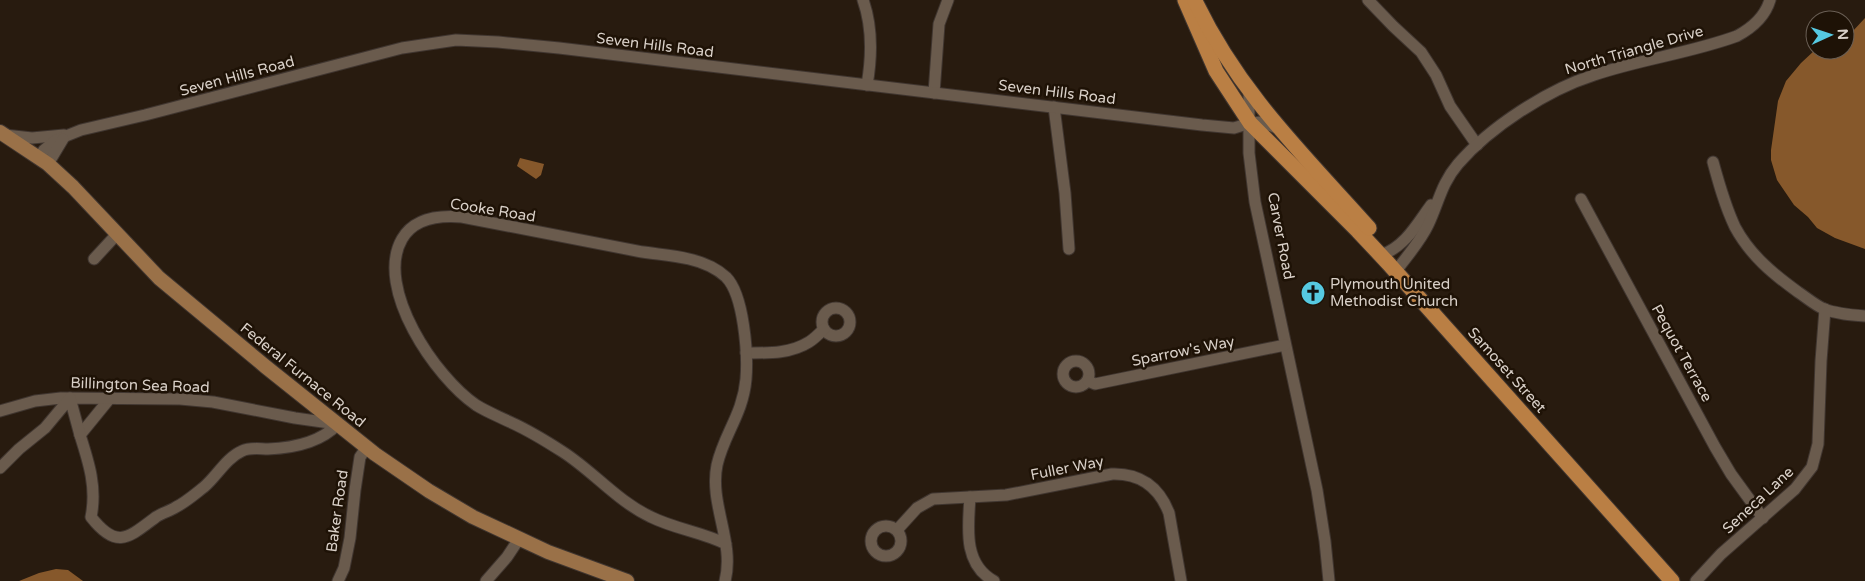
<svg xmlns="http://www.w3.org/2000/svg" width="1865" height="581" font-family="'Varela Round',sans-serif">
<rect width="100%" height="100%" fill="#281b0f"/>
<!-- water -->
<g fill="#86582b">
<polygon points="1865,18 1865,249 1835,238 1817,228 1808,217 1794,205 1777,180 1771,160 1771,150 1778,101 1786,81 1801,63 1815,50 1845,50 1845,35 1852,32"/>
<polygon points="520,158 544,164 541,175 536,179 517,166"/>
<polygon points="56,569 68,570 83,581 19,581 39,573"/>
</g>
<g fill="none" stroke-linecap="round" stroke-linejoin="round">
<defs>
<g id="minor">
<path d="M863 0C873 28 872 56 867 85"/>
<polyline points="1368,0 1393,26 1421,52 1436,75 1450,106 1477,145"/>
<polyline points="1249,91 1249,153 1255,202 1317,490 1325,541 1329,581"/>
<polyline points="934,93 939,24 948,0"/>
<polyline points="1054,107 1065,193 1069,249"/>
<polyline points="5,135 32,138 64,135"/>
<polyline points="39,158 44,150 56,140 81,130 145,115 402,48 456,40 498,42 559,48 1202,125 1234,128 1250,123 1261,122 1277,128"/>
<path d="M1713 162C1719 184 1725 206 1735 227 1750 255 1773 274 1798 292 1807 298 1815 305 1824 309 1837 314 1851 315 1865 316"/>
<polyline points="48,164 63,139"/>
<polyline points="1581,199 1715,447 1731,474 1763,518"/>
<path d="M1381 255C1405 247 1417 224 1431 205"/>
<polyline points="94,259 118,233"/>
<path d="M1396 271C1407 256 1420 242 1428 225 1439 202 1441 184 1458 164 1490 127 1547 90 1594 75 1641 59 1691 53 1737 36 1752 28 1765 17 1770 0"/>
<circle cx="836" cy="322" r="14"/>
<path d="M746 353C767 353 790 354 809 342 814 339 819 334 824 329"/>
<circle cx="1076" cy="374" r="13"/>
<polyline points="1088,381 1095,384 1285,345"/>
<path d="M111 397 80 435C89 463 97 488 91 517 117 550 128 538 156 517 162 513 170 511 176 507 186 502 195 494 204 487 217 476 226 458 242 451 250 447 260 449 268 449 293 448 321 442 338 424"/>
<polyline points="0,411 35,401 61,398 180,399 213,402 295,418 337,424"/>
<polyline points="0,468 19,449 45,428 70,398 80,435"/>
<path d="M970 497C968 528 963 564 994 581"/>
<circle cx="886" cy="541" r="15"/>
<path d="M897 530 917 508 933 499 1006 495 1112 474C1140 473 1159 487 1169 513L1181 581"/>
<polyline points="338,581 344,568 350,538 355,490 360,457 367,447"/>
<polyline points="486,581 507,557 519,539"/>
<path d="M725 581C735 542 709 504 717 465 724 434 743 414 746 379 748 354 744 295 726 277 716 268 702 262 689 259 672 255 654 254 637 251 578 240 520 228 462 217 439 215 414 218 402 239 374 288 436 378 476 405 487 412 498 416 510 422 528 430 546 441 563 452 594 472 617 501 651 517 675 529 702 532 726 544"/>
<polyline points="1696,581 1721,554 1795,489 1812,467 1818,444 1821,361 1825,309"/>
</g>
<polyline id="major" points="0,132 48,164 73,187 159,278 266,367 375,454 429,491 473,517 548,552 627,581"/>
<g id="highway">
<polyline points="1185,0 1216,71 1250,123 1358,231 1388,263 1672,581"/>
<path d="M1195 1C1239 93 1303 154 1369 228"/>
</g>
</defs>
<!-- minor casing -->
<use href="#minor" stroke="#403630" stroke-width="13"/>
<!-- major casing -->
<use href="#major" stroke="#403630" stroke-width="16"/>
<!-- highway casing -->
<use href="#highway" stroke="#403630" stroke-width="17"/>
<!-- minor -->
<use href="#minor" stroke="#6a5b4d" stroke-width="11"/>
<!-- major -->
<use href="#major" stroke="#9a7148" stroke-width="14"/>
<!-- highway -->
<use href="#highway" stroke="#ba7f44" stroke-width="15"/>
</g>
<!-- icons -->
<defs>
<symbol id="church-disc" viewBox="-11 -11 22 22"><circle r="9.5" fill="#56c9e1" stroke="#1e1206"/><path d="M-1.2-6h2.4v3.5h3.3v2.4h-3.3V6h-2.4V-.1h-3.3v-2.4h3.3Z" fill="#111"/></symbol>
</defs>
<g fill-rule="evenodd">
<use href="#church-disc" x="1299" y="279" width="28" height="28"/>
</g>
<g text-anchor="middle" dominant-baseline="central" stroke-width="5" stroke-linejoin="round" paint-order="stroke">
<!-- street labels -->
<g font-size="15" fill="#d9d0c8" stroke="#1e1206">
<text transform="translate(655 45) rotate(7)">Seven Hills Road</text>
<text transform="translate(1634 50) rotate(-16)">North Triangle Drive</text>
<text transform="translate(237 76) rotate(-15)">Seven Hills Road</text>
<text transform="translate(1057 92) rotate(7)">Seven Hills Road</text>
<text transform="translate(493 210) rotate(9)">Cooke Road</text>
<text transform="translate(1281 236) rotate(79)">Carver Road</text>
<text transform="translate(1183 351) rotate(-11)">Sparrow's Way</text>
<text transform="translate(1682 353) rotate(61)">Pequot Terrace</text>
<text transform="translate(1507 370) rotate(48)">Samoset Street</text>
<text transform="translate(303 375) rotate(39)">Federal Furnace Road</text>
<text transform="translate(140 385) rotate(2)">Billington Sea Road</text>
<text transform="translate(1067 468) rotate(-11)">Fuller Way</text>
<text transform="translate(1758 500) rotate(-43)">Seneca Lane</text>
<text transform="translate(337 511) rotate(-82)">Baker Road</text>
</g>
<!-- poi labels -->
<g font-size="15" fill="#d9d0c8" stroke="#1e1206" text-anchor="start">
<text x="1330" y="284">Plymouth United<tspan x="1330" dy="17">Methodist Church</tspan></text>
</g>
</g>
<!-- north arrow -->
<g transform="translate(1830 35) rotate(87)"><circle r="24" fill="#1e1206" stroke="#695e54"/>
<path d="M0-4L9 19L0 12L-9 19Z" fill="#56c9e1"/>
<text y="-8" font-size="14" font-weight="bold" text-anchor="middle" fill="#d9d0c8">N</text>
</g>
</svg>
